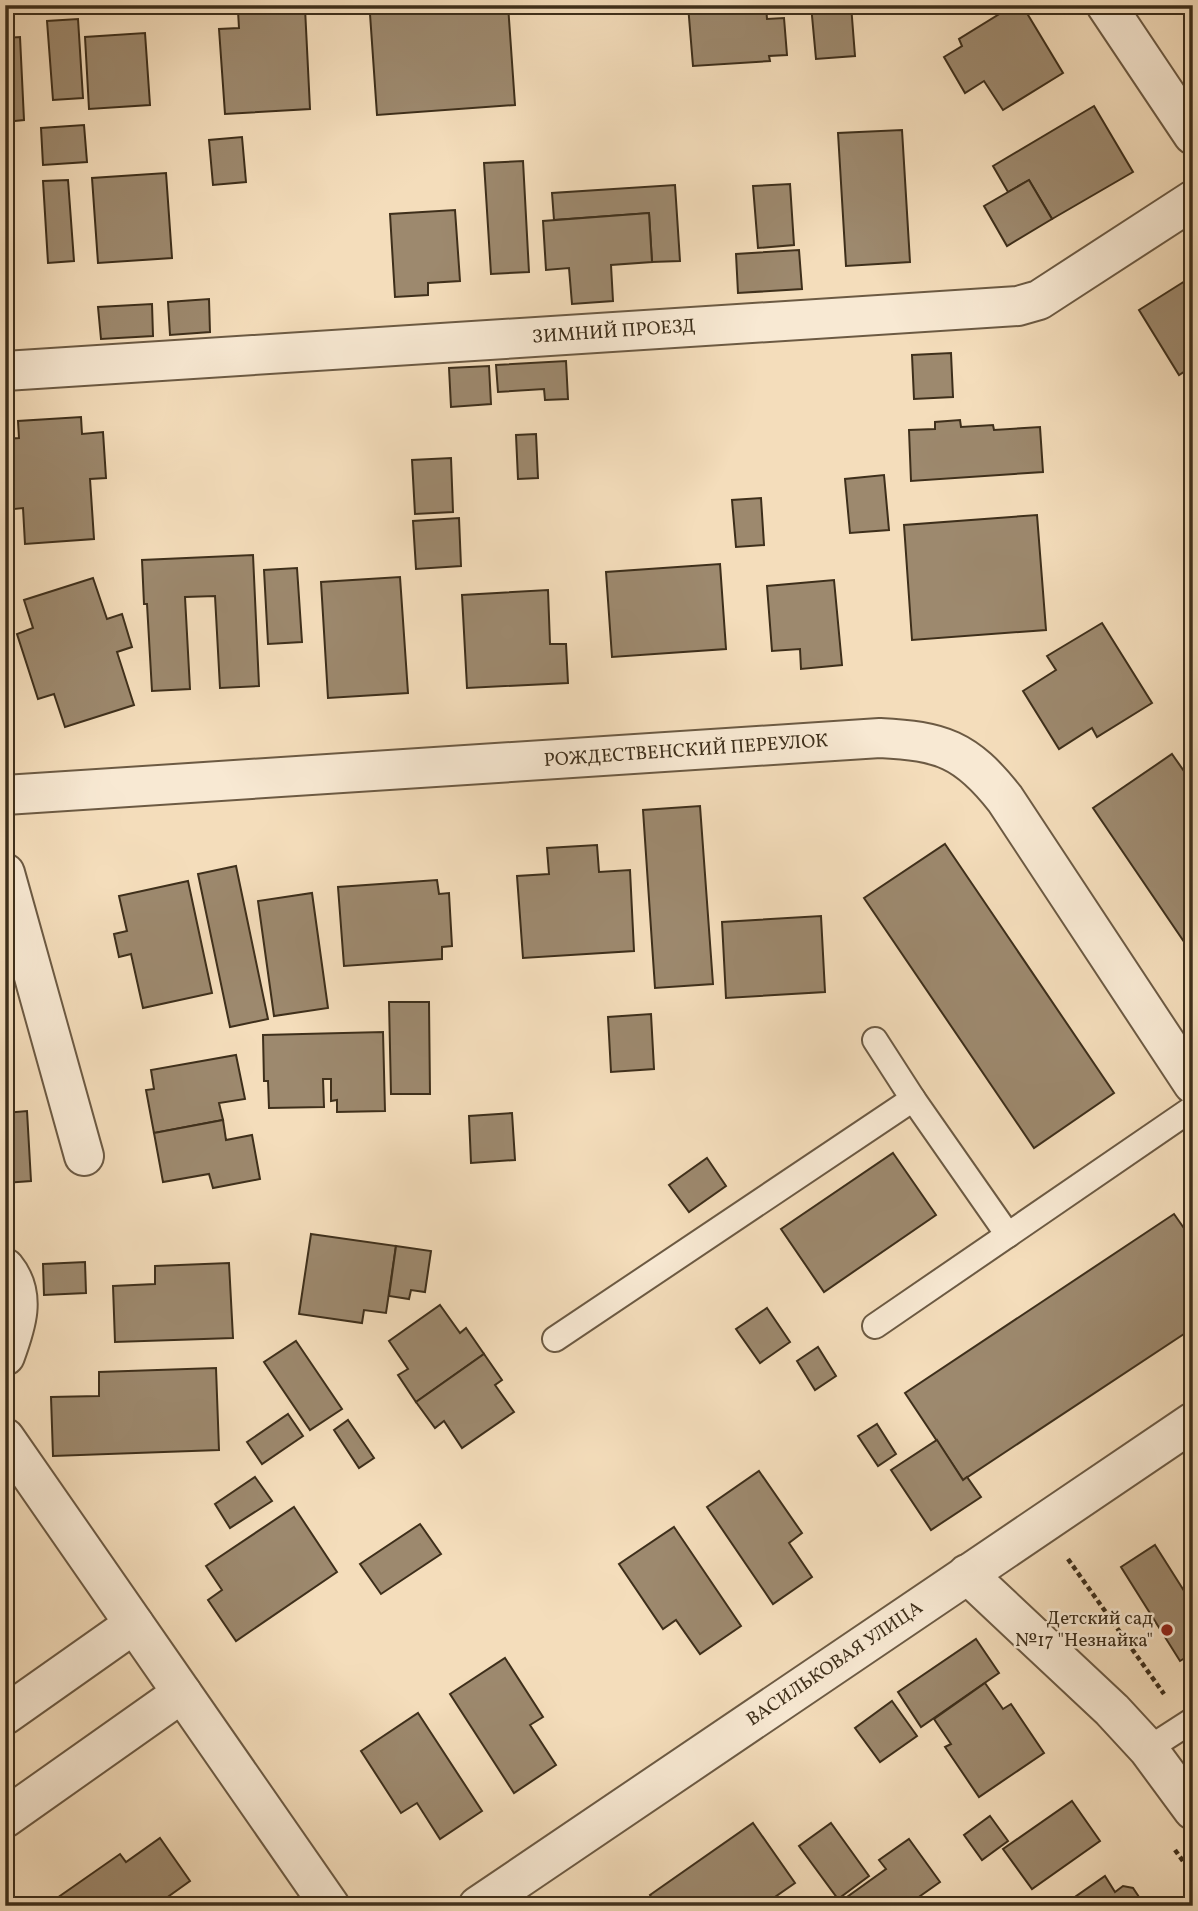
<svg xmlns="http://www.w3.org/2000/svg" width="1198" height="1911" font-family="Vollkorn,serif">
<rect width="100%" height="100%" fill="#f4ddbb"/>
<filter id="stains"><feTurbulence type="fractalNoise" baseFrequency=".00286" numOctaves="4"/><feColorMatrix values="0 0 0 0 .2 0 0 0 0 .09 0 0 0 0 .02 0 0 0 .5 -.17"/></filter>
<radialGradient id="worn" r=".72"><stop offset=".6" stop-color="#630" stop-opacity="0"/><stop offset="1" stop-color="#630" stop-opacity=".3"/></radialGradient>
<!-- building -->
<g fill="#9d896e" stroke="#3e2f1b" stroke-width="2">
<polygon points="508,5 515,105 377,115 370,14"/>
<polygon points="688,5 766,5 767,19 784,18 787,55 769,56 770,61 693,66"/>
<polygon points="811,5 851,5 855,56 816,59"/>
<polygon points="1014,5 1022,5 1063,73 1003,110 984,81 965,93 944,57 962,46 959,39"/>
<polygon points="305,8 310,109 225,114 219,29 239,28 238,11"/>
<polygon points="78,19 83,98 53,100 47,21"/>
<polygon points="145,33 150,105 89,109 85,37"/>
<polygon points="20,37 24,120 5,122 5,38"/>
<polygon points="1094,106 1133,172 1052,219 1029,180 1008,192 993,166"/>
<polygon points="84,125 87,162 43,165 41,128"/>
<polygon points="902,130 910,262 846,266 838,133"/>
<polygon points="242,137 246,182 213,185 209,140"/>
<polygon points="523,161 529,272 491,274 484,163"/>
<polygon points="166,173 172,258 98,263 92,178"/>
<polygon points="68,180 74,261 48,263 43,181"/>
<polygon points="1029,180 1052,219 1007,246 984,206"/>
<polygon points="790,184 794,245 758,248 753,186"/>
<polygon points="675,185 680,261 652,262 649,213 554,220 552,193"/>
<polygon points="455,210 460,281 428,283 428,295 395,297 390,214"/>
<polygon points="649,213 652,262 611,265 613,301 572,304 569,268 546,270 543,221"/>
<polygon points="799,250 802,289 738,293 736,254"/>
<polygon points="1193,276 1193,366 1179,375 1139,310"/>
<polygon points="209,299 210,332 170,335 168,302"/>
<polygon points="152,304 153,336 101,339 98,307"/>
<polygon points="951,353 953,397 914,399 912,355"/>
<polygon points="566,361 568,399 545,400 544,389 498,392 496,365"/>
<polygon points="489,366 491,404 451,407 449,368"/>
<polygon points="81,417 82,434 103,432 106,478 90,479 94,539 25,544 23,508 5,510 5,439 19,438 18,421"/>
<polygon points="960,420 961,427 993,425 994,430 1040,427 1043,472 911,481 909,430 935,429 935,422"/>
<polygon points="536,434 538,478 518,479 516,435"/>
<polygon points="451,458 453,512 415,514 412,460"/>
<polygon points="884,475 889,530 850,533 845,479"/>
<polygon points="761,498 764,545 736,547 732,500"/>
<polygon points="1037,515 1046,630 912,640 904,525"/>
<polygon points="459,518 461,566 416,569 413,521"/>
<polygon points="253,555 259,686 220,688 215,596 185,597 190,689 152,691 147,604 144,604 142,560"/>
<polygon points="720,564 726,649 612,657 606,572"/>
<polygon points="297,568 302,642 268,644 264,570"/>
<polygon points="400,577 408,693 328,698 321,582"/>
<polygon points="93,578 107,619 122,614 132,647 117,652 134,705 65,727 54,694 38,699 17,634 33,628 24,600"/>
<polygon points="834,580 842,665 801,669 800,649 772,651 767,586"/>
<polygon points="548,590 550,644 566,644 568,683 467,688 462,595"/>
<polygon points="1102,623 1152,703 1097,737 1092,728 1059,749 1023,691 1056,670 1047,656"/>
<polygon points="1172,754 1193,784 1193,955 1093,808"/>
<polygon points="700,806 713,984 655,988 643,810"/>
<polygon points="945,844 1114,1093 1034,1148 864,898"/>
<polygon points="597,845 599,872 630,870 634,951 523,958 517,876 549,874 547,848"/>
<polygon points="236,866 268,1019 230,1027 198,874"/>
<polygon points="437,880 439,894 449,893 452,946 442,947 442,959 344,966 338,887"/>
<polygon points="188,881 212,993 143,1008 131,954 119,957 114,934 127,931 119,896"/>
<polygon points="312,893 328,1008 274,1016 258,901"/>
<polygon points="821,916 825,992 726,998 722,922"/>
<polygon points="389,1002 429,1002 430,1094 391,1094"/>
<polygon points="651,1014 654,1069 611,1072 608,1017"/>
<polygon points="383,1032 385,1111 337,1112 337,1100 331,1101 331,1079 323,1079 324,1107 269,1108 268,1081 264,1081 263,1035"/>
<polygon points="236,1055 245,1099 219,1103 223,1120 154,1133 146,1090 154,1089 151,1070"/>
<polygon points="27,1111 31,1181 5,1183 5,1113"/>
<polygon points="512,1113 515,1160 471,1163 469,1116"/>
<polygon points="223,1120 226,1140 252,1135 260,1179 213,1188 209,1174 163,1182 154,1133"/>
<polygon points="893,1153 936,1215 824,1292 781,1229"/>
<polygon points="707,1158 726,1186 689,1212 669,1185"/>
<polygon points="1174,1214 1193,1241 1193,1328 963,1480 905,1393"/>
<polygon points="311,1234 396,1246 386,1313 364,1310 362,1323 299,1314"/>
<polygon points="396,1246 431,1251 425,1292 411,1290 409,1299 389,1296"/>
<polygon points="85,1262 86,1293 44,1295 43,1264"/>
<polygon points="229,1263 233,1338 115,1342 113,1286 155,1284 155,1266"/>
<polygon points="440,1305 460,1333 466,1328 484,1354 416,1402 398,1375 408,1369 389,1341"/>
<polygon points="767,1308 790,1342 760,1363 736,1329"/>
<polygon points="296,1341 342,1409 310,1430 264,1362"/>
<polygon points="818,1347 836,1376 815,1390 797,1361"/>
<polygon points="484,1354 502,1380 495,1385 514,1412 462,1448 444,1421 435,1428 416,1402"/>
<polygon points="216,1368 219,1450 53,1456 51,1397 99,1396 99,1372"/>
<polygon points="288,1414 303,1436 262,1464 247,1442"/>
<polygon points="348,1420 374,1458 359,1468 334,1430"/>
<polygon points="877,1424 896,1454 878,1466 858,1436"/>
<polygon points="937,1440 963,1480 967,1477 981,1497 931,1530 891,1470"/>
<polygon points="759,1471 802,1533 789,1543 812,1577 773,1604 707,1507"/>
<polygon points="255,1477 272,1501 230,1528 215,1504"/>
<polygon points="294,1507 337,1572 236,1641 208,1600 222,1590 206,1566"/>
<polygon points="420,1524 441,1554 381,1594 360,1564"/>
<polygon points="674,1527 741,1626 700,1654 676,1620 663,1629 619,1564"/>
<polygon points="1155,1545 1193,1605 1193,1653 1180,1661 1121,1567"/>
<polygon points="976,1639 999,1673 921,1727 898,1692"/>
<polygon points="505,1658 543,1717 530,1725 556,1765 514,1793 450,1694"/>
<polygon points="985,1683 1003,1709 1011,1704 1044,1753 979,1797 945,1747 951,1744 934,1719"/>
<polygon points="892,1701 917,1736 880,1762 855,1728"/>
<polygon points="418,1713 482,1811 440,1839 417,1803 401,1813 361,1751"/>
<polygon points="1072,1801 1100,1841 1032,1889 1003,1849"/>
<polygon points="990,1816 1008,1841 982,1860 964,1835"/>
<polygon points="753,1823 795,1883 762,1906 657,1906 650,1895"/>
<polygon points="831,1823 869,1876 838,1899 799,1846"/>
<polygon points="160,1838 190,1881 155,1906 62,1906 57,1898 120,1854 126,1862"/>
<polygon points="909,1839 940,1882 906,1906 843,1906 840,1902 886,1869 879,1860"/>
<polygon points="1105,1876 1115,1892 1123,1886 1133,1888 1139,1897 1138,1906 1062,1906"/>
</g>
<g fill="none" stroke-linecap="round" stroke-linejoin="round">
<defs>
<g id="service">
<polyline points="875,1040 913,1099 1008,1235"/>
<polyline points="875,1326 1193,1108"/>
<polyline points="555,1339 913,1099"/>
<polyline points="1148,1749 1193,1720"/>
</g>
<g id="minor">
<polyline points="1106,5 1193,135"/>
<polyline points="5,371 1018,306 1039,300 1193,200"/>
<path d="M5 795 880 738C941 741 966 749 1005 799L1193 1084"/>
<polyline points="5,873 84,1156"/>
<path d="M5 1268C27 1295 16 1326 5 1356"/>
<polyline points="5,1438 330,1906"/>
<polyline points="967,1574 1112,1710 1148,1749 1193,1810"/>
<polyline points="5,1715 134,1624"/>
<polyline points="5,1818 182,1693"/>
<polyline points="478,1906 1193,1422"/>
</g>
</defs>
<!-- service casing -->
<use href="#service" stroke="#6c5a43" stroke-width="28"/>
<!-- minor casing -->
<use href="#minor" stroke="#6c5a43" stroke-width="42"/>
<!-- path -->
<g stroke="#3e2f1b" stroke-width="4.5" stroke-dasharray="5 3.5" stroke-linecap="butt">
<polyline points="1068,1559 1164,1694"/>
<polyline points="1175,1850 1193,1875"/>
</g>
<!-- service -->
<use href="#service" stroke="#f8e9d3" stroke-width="24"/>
<!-- minor -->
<use href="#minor" stroke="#f8e9d3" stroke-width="38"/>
</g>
<!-- markers -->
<circle fill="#8f2418" stroke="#f8e9d3" stroke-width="2.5" cx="1167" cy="1630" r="7"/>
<g text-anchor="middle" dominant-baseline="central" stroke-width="5" stroke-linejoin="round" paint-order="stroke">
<!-- street labels -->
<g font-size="19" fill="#3e2f1b" stroke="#f8e9d3">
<text transform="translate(614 332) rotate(-4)">ЗИМНИЙ ПРОЕЗД</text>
<text transform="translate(686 751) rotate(-4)">РОЖДЕСТВЕНСКИЙ ПЕРЕУЛОК</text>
<text transform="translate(835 1664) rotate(-34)">ВАСИЛЬКОВАЯ УЛИЦА</text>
</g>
<!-- poi labels -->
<g font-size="19" fill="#3e2f1b" stroke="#f8e9d3" text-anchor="end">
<text x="1153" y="1619">Детский сад<tspan x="1153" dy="22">№17 "Незнайка"</tspan></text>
</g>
</g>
<!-- margin -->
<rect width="1198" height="1911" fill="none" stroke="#f4ddbb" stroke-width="28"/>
<rect x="7" y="7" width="1184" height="1897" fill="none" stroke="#3e2f1b" stroke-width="3.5"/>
<rect x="14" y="14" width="1170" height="1883" fill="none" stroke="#3e2f1b" stroke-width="2"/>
<rect width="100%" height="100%" filter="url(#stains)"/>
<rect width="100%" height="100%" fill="url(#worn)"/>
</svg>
